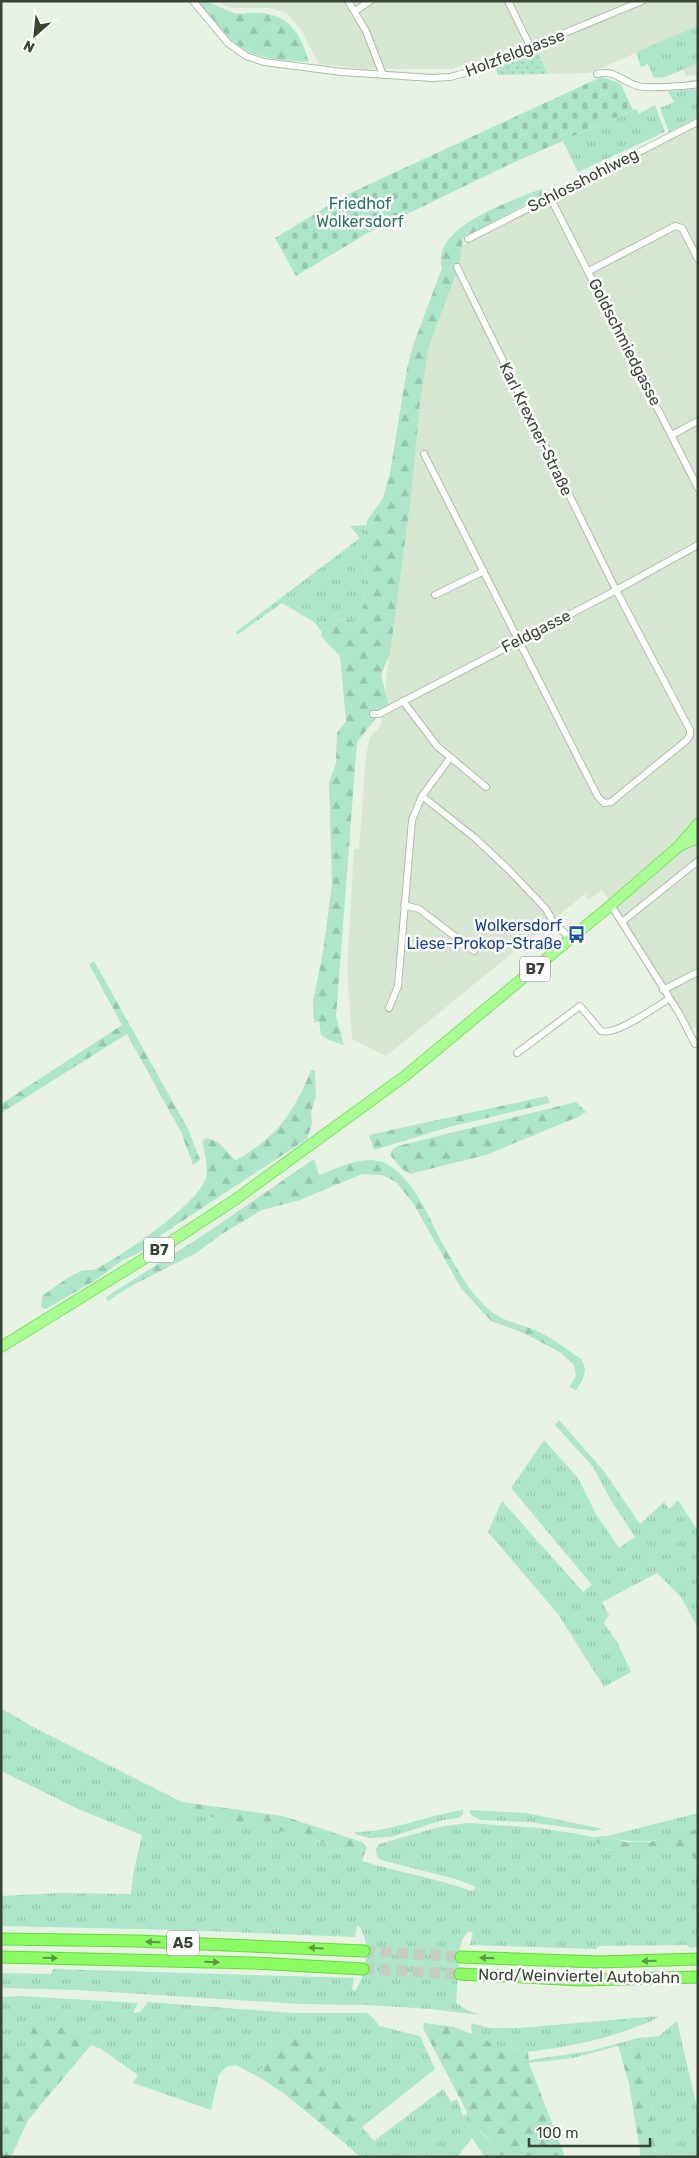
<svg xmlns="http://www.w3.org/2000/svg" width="699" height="2158" font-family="Rubik,sans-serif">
<defs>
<pattern id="grass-tufts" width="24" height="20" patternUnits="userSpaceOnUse" patternTransform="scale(1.25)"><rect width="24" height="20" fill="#ade6cb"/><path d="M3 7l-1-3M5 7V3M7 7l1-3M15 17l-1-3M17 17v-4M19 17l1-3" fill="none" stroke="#96c6af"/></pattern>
<pattern id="forest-firs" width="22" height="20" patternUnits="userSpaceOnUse" patternTransform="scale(1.25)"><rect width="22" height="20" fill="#ade6cb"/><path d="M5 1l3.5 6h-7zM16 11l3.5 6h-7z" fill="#96c6af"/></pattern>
<pattern id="cemetery-stones" width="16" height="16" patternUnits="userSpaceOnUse" patternTransform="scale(1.25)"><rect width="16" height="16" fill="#ade6cb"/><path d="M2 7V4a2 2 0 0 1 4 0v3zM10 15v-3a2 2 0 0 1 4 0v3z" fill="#96c6af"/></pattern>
<pattern id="garden-dots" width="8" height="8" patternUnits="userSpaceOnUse" patternTransform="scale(1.25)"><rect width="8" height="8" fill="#ade6cb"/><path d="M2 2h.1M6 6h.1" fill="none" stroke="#96c6af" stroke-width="1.8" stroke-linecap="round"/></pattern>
</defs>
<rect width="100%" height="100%" fill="#e7f2e4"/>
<!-- residential -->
<g fill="#d7e6d2">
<polygon points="215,1 698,1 698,75 686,76 671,38 589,73 547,74 532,39 475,62 451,69 366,69 319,64 300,28 286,13 270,8 231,8"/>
<polygon points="698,127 698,1026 691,1029 666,985 602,890 589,900 585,894 386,1056 352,1039 347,970 354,849 359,849 366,756 370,737 381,726 426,335 462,246"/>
</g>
<!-- grass -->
<g fill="url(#grass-tufts)">
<polygon points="698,26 698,63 665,77 654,78 648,64 641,67 636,52"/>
<polygon points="698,89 698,117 669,132 660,108 674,102 668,91"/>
<polygon points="655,105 665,132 578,172 563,141 636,109 639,114"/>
<polygon points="366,525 365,533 368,551 363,620 324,619 322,632 314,622 282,603 237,635 236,632 360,538 350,526"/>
<polygon points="559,1420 603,1470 640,1524 664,1502 669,1509 678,1500 698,1531 698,1629 681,1597 657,1573 602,1602 609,1615 604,1623 617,1642 631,1672 604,1687 558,1614 488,1532 502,1501 583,1592 592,1585 511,1488 544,1440 578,1478 596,1514 619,1548 635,1537 612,1502 593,1467 555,1425"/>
<path d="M1 1708 33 1727 182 1802 179 1810 303 1836 364 1855 362 1861C398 1872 436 1878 472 1891L476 1887 459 1880 381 1860 377 1857 376 1849 379 1844 439 1827 468 1823 540 1828 578 1834 592 1837 604 1848 628 1854 689 1844 698 1876V1947L691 1948 686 1945 599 1946 596 1949 470 1945 473 1932H468L462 1940 460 1948 456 2003 467 2010 480 2015 430 2009 368 2005 300 2004 78 1990 1 1988V1973L51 1974 53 1969 354 1978 352 1989 355 1991C367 1974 371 1946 360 1927L357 1926 355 1937 182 1930 1 1926V1896L58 1893 131 1894 133 1875 142 1835 78 1809 1 1771Z"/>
<path d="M463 1810V1814L459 1818 443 1820 391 1837 369 1838 355 1834V1832C392 1832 426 1815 463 1810Z"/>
<polygon points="469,1810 526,1813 603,1829 594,1831 528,1822 480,1820 471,1815"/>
<path d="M698 1813V1829C666 1840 640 1847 607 1836Z"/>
<polygon points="20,1996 138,2003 133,2013 140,2012 148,2002 293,2013 367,2013 374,2019 379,2026 420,2036 435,2069 362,2127 374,2141 443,2089 451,2102 457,2099 463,2116 468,2113 476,2130 480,2131 499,2151 501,2157 485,2157 472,2138 457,2157 360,2157 347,2145 361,2127 331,2094 316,2052 282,2036 257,2076 236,2065 226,2067 219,2075 211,2110 133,2083 138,2075 101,2049 91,2045 96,2039 70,2029 41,2025 23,2052 1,2035 1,1997"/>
<path d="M658 2016C652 2022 648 2022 641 2025 603 2040 569 2047 528 2052L523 2050 506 2049 472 2035 471 2023 490 2028H519Z"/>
<polygon points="677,2021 698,2112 698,2157 656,2157 651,2103 638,2043 620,2052 618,2046 573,2058 529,2063 529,2060 590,2051 638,2038 659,2036"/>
</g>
<!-- forest -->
<g fill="url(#forest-firs)">
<path d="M198 1C214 1 220 9 235 13 243 15 253 12 262 13 291 16 301 36 309 62 245 59 237 51 198 1Z"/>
<path d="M541 189 543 195 463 238 459 266 429 345 420 402 411 496 390 653 381 675 388 703 357 742 336 1016 344 1045 329 1040 321 1035 319 1021 314 1023 313 1002 323 952 332 884 329 782 336 763 337 733 346 721 340 656 321 636 324 619 363 620 368 551 365 533 367 521 383 498 390 473 407 368 413 346 442 268C429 227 514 200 541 189Z"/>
<polygon points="94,961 188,1129 200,1160 193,1165 181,1132 127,1034 1,1113 1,1104 122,1025 89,964"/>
<path d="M311 1070H315L316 1097 311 1112 312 1124 307 1139 161 1235 141 1252 123 1260 96 1280 46 1309 41 1307 42 1296C54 1288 68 1276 81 1271 86 1269 91 1271 96 1269 121 1257 196 1205 205 1180 209 1169 205 1153 202 1142L206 1138 218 1142 235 1160C242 1158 249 1152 255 1148 284 1128 298 1102 311 1070Z"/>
<polygon points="547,1096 550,1103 449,1127 374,1150 369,1135"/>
<polygon points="576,1102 586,1112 580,1116 486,1155 410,1174 402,1169 391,1156 392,1150 398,1146"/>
<path d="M314 1159 319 1175C335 1169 353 1160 370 1160 408 1160 429 1219 444 1246 455 1265 466 1287 482 1303 500 1322 516 1322 539 1332 554 1339 567 1350 581 1359 589 1371 583 1379 576 1390L569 1387 576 1376 574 1365 561 1353 526 1334 491 1321 461 1288 413 1203 396 1182 382 1175 362 1174 300 1200 262 1210 222 1234 196 1253 131 1286 108 1301 106 1297 205 1234Z"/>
<polygon points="182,1802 283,1816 362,1842 367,1847 364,1855 303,1836 178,1810"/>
<polygon points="698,1829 698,1876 689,1845 628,1854 604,1848 592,1837 607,1836 626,1842 650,1842"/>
<polygon points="424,2023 455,2027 506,2049 524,2050 528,2052 529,2063 565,2157 501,2157 499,2151 481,2131 477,2131 423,2028"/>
<polygon points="41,2025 70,2029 96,2039 28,2120 11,2157 1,2157 1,2035 23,2052 33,2028"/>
<polygon points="306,2035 316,2052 331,2094 362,2127 347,2145 282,2092 257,2076 282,2036"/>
<polygon points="638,2043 651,2103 656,2157 641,2157 629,2084 620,2052"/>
</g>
<!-- cemetery -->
<polygon fill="url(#cemetery-stones)" points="601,77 620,83 633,110 508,165 366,234 296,276 275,238 346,195"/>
<!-- garden -->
<polygon fill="url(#garden-dots)" points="537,50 547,74 498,75 495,67"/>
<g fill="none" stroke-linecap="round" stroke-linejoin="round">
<!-- highway-tunnel -->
<g stroke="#c4cfc1" stroke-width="11" stroke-dasharray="11 5.5" stroke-linecap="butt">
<polyline points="364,1951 461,1957"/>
<polyline points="363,1969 460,1974"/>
</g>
<defs>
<g id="street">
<polyline points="193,1 228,43 246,56 264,62 342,72 432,78 450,77 473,71 642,1"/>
<polyline points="348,1 366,31 383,75"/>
<polyline points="508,1 531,48"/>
<polyline points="355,11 370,1"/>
<path d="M597 74C614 69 623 82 638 86 649 89 686 86 698 84"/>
<polyline points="550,197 698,488"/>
<polyline points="468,239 698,122"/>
<polyline points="589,271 675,226 682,228 698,259"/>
<polyline points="672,435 698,421"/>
<polyline points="424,454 598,797 604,803 611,802 687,740 690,735 690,730 616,590 457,267"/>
<polyline points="435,595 484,571"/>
<polyline points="403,701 437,746 486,787"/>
<polyline points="373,714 379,714 609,594 698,545"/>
<polyline points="422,796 475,838 509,870 546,909 552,920 570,939"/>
<polyline points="404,905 419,909 474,951"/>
<polyline points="611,905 679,1013 695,1044"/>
<polyline points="622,922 698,861"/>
<polyline points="663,990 698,972"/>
<polyline points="389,1008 398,986 412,820 422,796 450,758"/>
<path d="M517 1053 580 1006 601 1031C616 1036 655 1007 669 999"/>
</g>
<g id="primary">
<polyline points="679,846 698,838"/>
<polyline points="1,1347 163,1247 236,1199 405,1076 611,905 678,847 698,824"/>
</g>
<g id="highway">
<polyline points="1,1939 138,1941 364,1951"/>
<polyline points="1,1957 252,1963 363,1969"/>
<polyline points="461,1957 599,1962 698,1959"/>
<polyline points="460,1974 582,1980 698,1977"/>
</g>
</defs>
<!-- street casing -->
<use href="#street" stroke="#adbda7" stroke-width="8"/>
<!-- primary casing -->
<use href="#primary" stroke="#7fe263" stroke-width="12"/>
<!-- highway casing -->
<use href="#highway" stroke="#65db35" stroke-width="13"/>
<!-- street -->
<use href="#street" stroke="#fff" stroke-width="6"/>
<!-- primary -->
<use href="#primary" stroke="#a8fd93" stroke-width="10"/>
<!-- highway -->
<use href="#highway" stroke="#8cfc65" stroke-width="11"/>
</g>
<!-- one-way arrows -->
<defs><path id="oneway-solid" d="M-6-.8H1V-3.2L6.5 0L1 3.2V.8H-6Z" transform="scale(1.25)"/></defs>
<g fill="#5e974a">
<use href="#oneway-solid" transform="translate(153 1942) rotate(-178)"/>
<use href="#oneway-solid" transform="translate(316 1948) rotate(-177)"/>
<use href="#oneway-solid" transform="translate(50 1958) rotate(1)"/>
<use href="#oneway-solid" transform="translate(487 1958) rotate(-178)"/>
<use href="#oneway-solid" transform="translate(649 1961) rotate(178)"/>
<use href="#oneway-solid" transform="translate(212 1962) rotate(2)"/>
</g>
<!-- icons -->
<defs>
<symbol id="bus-bare" viewBox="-9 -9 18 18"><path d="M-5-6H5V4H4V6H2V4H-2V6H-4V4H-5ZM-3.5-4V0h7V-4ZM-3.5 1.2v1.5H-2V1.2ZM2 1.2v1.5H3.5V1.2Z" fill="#1a4fb4" stroke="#fff" stroke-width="2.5" paint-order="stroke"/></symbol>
</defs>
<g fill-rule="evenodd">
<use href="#bus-bare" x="564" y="922" width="25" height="25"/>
</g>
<g text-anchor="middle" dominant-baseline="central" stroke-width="5" stroke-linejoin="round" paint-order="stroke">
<!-- shield labels -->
<g fill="#fff" stroke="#747c71" stroke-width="1">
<rect x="520" y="956.5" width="30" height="25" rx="4"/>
<rect x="144" y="1237.5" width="30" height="25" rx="4"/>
<rect x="167" y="1930.5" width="32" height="25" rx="4"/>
</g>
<g font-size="15" font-weight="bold" fill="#394434">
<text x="535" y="969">B7</text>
<text x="159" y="1250">B7</text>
<text x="183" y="1943">A5</text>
</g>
<!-- street labels -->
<g font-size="16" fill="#394434" stroke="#fff">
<text transform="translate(515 53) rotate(-21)">Holzfeldgasse</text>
<text transform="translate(583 180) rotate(-27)">Schlosshohlweg</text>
<text transform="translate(625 342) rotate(63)">Goldschmiedgasse</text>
<text transform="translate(536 429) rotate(64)">Karl Krexner-Straße</text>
<text transform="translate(536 631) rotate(-27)">Feldgasse</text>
<text transform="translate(579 1976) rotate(1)">Nord/Weinviertel Autobahn</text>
</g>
<!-- park labels -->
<g font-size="16" fill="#29755e" stroke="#fff">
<text x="360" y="203">Friedhof<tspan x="360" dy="18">Wolkersdorf</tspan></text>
</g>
<!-- transit labels -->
<g font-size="16" fill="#164399" stroke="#fff" text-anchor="end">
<text x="562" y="925">Wolkersdorf<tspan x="562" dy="18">Liese-Prokop-Straße</tspan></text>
</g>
</g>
<!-- border -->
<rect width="699" height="2158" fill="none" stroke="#394434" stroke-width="5"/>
<!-- north arrow -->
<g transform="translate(35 35) rotate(207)" stroke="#ffffff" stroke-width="4" paint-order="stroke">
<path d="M0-4L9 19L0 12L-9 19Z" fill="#394434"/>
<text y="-8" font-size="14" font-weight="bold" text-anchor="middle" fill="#394434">N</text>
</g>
<!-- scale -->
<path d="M529 2138v8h121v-8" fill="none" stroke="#394434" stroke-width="2.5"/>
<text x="536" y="2138" font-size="15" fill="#394434" stroke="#ffffff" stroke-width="4" paint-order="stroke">100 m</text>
</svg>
